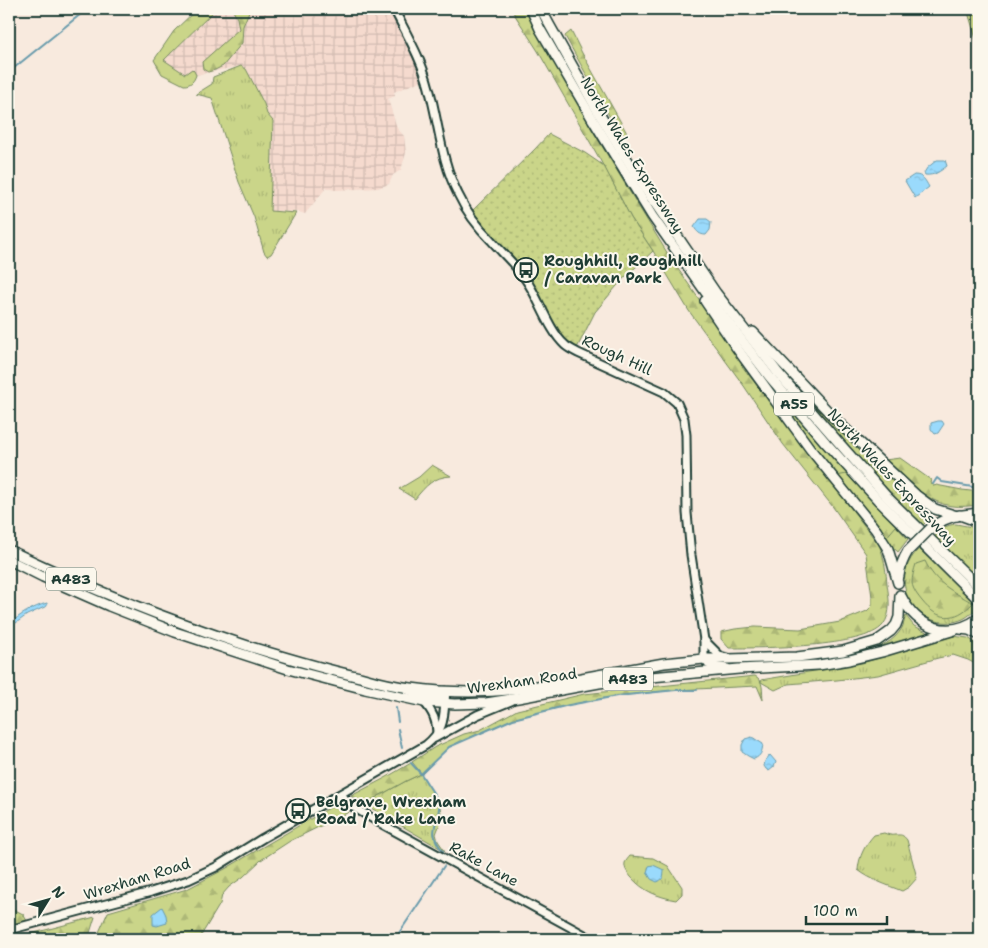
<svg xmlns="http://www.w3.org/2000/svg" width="988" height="948" font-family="'Shantell Sans',sans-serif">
<defs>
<pattern id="industrial-grid" width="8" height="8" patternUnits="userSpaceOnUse" patternTransform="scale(1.25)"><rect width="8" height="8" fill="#f5dace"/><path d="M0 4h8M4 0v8" fill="none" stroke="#d2bcb2"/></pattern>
<pattern id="grass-tufts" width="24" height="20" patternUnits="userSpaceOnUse" patternTransform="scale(1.25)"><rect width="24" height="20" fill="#cad589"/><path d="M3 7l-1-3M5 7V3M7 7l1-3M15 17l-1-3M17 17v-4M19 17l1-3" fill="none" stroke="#adb877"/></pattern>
<pattern id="forest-firs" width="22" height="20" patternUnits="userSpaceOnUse" patternTransform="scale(1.25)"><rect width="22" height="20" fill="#cad589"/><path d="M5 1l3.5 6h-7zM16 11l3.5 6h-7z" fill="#adb877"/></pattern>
<pattern id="park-dots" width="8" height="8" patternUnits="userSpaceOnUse" patternTransform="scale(1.25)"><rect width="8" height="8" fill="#cad589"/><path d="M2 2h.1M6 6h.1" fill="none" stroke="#adb877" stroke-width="1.8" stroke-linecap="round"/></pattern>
<pattern id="water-ripples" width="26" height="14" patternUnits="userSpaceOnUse" patternTransform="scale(1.25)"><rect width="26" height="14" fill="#9adafc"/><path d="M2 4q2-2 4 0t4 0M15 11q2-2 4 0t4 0" fill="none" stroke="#84bcd9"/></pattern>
</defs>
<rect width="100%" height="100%" fill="#f8eade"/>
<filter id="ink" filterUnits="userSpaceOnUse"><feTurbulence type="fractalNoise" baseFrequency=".02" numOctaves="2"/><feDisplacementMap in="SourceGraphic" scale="10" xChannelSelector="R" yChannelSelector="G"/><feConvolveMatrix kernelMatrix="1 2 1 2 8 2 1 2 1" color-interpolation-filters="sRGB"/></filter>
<g filter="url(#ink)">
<!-- industrial -->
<polygon fill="url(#industrial-grid)" points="216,9 232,9 237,18 252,9 390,9 423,80 394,92 395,96 388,99 397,128 404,136 406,153 401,170 393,175 389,184 378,188 335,190 326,188 305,214 299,212 270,211 273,121 267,114 264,104 246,69 241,66 196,75 185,74 164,60"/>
<!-- grass -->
<g fill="url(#grass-tufts)" stroke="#74895e">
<polygon points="967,9 979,9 979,49"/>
<polygon points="241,66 246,69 264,104 267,114 273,121 270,211 296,213 271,254 267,256 264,252 254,217 239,182 212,98 196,94 212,84 213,77"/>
<polygon points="750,361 828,453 908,539 898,552 887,542 798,428"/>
<path d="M776 364 867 456 905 492 928 510 931 517 923 525C871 473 821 421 776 364Z"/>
<path d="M432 465 451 476C434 477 426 485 415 499L399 489 419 477Z"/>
<path d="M956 524 972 527 979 530V580L935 536C941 528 947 525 956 524Z"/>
<path d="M919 549 978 607C973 612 969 616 963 619 954 623 945 623 936 621 902 612 894 572 919 549Z"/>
<path d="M906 616 914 626 929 633 865 653C880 647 894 642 902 628 904 624 904 620 906 616Z"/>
<polygon points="953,636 968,638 979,645 979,666 968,660 953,655 938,658 878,675 837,680 788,684 775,690 761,682 761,680 862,663"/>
<polygon points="421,774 439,802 442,818 436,834 438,841 445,851 364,804 406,781"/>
<path d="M884 833C887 834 891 836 895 835 902 835 902 834 907 840L917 878 909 887 902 891C887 885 871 880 858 870 859 856 865 845 874 835Z"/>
<path d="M630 856 653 858 668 866 682 887V894L676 900C658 897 643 891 631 877 628 873 624 869 625 863 625 862 629 857 630 856Z"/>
</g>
<!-- forest -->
<g fill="url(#forest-firs)" stroke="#74895e">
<path d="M197 9H216L164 60 185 74 192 69 194 71 196 75C194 81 191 85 184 85L162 74 154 60 174 31Z"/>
<polygon points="232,9 250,9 243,26 242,43 223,66 215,70 208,72 203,69 202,62 239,29 237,18"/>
<path d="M511 9H527L593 131 639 207 671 259 738 355 742 366 873 537C876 541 880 545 881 550 885 561 886 573 887 584 889 598 892 613 883 625 865 648 759 648 729 648L721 639V632L735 629 755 627 800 629 840 622 867 611 872 606V597L866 554 833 507 783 444 744 386 689 311 653 251 631 218 598 156 538 51Z"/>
<polygon points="571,31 582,53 628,135 621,137 565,36"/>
<path d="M900 458 931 480 930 483 935 486 936 485 962 490 979 492V505C971 506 960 507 952 506 927 503 902 476 885 460Z"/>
<polygon points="847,474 896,526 885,539 836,476"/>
<path d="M925 561C935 583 952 591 973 603 955 622 938 621 922 601 918 596 913 590 912 583 912 577 914 570 916 564Z"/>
<path d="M755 676C764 680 762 692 763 700L757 686 676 690 617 696 569 705 513 719 449 747 422 774 412 762 435 747 464 734 480 730 517 710 584 694Z"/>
<polygon points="411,763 421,774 406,781 364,804 351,796 387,777"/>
<polygon points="336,804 349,812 290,841 261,860 243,877 229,887 222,895 220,904 199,939 96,939 108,912 187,889 225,869"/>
<polygon points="9,907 23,914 27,921 9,927"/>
<polygon points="95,917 88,939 36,939 34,938 31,939 11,939"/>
</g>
<!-- park -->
<polygon fill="url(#park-dots)" stroke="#74895e" points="549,134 585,153 604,166 631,218 653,251 622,280 595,312 577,348 563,338 554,326 529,279 518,264 486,231 472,211 535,149"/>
<!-- water -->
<g fill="url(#water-ripples)" stroke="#699bac">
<path d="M937 160H945L947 166C940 171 935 176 925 175L924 173 927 168Z"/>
<path d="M914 175C923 175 925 180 929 187L915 198 905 181Z"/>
<path d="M700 219H707L711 222 710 230 706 235C700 235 697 232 694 227Z"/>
<polygon points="938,421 942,421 944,424 938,433 935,434 931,429 931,423"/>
<path d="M47 603V606L27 615 9 628V624C20 615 32 607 47 603Z"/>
<path d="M752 737 763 744C762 752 761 756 754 759L748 756 742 752V745L745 739Z"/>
<polygon points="770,755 776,762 774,767 769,771 766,769 764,766 765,761"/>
<path d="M653 865 664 870C664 876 663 880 657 882L651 879 647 872 649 866Z"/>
<polygon points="162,907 166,915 167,923 157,926 153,925 153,914"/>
</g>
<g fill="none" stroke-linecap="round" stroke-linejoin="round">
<!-- stream -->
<g stroke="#699bac" stroke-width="2">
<polyline points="9,72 87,9"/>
<polyline points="933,484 937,478 942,482 979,488"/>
<polyline points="396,708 398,722"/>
<polyline points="398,729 402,748"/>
<path d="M411 763 421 774 439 802C440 807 439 809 438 814 433 831 431 837 443 851"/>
<polyline points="421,774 449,747 513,719 569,705 617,696 676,690 697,690"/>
<polyline points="573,937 576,939"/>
<polyline points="395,939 444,866"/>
</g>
<defs>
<g id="secondary">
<path d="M394 9C407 35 422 60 429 88 439 124 441 161 458 194 466 211 478 227 491 240 503 254 516 265 526 280 539 298 549 331 565 345 568 348 573 350 578 353L664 392 677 403 684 419 686 435 687 513 691 555 704 640V659L708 664 713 666 727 668"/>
<polyline points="704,640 720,656 727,658"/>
<polyline points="407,690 418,694 445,698"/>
<path d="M424 702C433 712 437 721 437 734"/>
<polyline points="435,738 477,715 511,701"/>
<polyline points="341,794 350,805 380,823 592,939"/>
<path d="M9 930 151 892 188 880 216 867 263 838 426 745C447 728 443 715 446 691"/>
</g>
<g id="highway">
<polyline points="531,9 540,29 593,120 652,216 714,304 769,376 826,443 878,500 979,600"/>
<polyline points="541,9 549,24 600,115 644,187 716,293 778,373 833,436 886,496 979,587"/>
<polyline points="705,301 736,347 811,450 876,530 888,549 898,583"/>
<polyline points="753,332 840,424 916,495 935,509 957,516"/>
<polyline points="963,515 979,513"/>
<path d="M931 528C940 521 948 517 960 515L979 522"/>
<path d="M9 550C87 588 168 620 251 647 287 658 323 669 360 677 377 682 394 686 411 688 448 693 485 693 521 689L664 663 704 659H729L797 657 843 651 877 641 891 631 896 625 899 617 900 595"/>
<polyline points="9,560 43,577 109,606 175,632 288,669 365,689 424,702 455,704 486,703 518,698 599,683 640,678 739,669 819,665 849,660 882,652 955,630"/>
<path d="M899 576C900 566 903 559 908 551"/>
<path d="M901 596C917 628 949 640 979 618"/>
<polyline points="960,629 969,630 979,635"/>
</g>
</defs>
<!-- secondary casing -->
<use href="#secondary" stroke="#1f3d34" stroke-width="11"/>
<!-- highway casing -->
<use href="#highway" stroke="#1f3d34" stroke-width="12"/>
<!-- secondary -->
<use href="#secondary" stroke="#fbf7ec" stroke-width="7"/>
<!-- highway -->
<use href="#highway" stroke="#fbf7ec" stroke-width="9"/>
<defs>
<polyline id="highway-bridge" points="908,551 931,528"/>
</defs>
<!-- highway-bridge casing -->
<use href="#highway-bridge" stroke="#1f3d34" stroke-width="12" stroke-linecap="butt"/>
<!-- highway-bridge -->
<use href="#highway-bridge" stroke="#fbf7ec" stroke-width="9"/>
</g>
</g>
<!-- icons -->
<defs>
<symbol id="bus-ring" viewBox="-11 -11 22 22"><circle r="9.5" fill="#fbf7ec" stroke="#1f3d34" stroke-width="1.5"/><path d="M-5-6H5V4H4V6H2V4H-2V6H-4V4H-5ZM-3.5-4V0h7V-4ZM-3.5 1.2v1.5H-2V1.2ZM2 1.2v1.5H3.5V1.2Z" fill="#1f3d34"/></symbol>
</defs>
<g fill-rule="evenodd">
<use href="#bus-ring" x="512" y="256" width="28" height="28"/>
<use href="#bus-ring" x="284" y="797" width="28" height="28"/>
</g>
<g text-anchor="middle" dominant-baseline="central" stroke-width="4" stroke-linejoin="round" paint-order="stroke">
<!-- shield labels -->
<g fill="#fbf7ec" stroke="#61756b" stroke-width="1">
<rect x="774" y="392.5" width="40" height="23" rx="4"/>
<rect x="46" y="567.5" width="50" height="23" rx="4"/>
<rect x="603" y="667.5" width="50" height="23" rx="4"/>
</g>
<g font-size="14" font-weight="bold" fill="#1f3d34">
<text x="794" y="404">A55</text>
<text x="71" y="579">A483</text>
<text x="628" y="679">A483</text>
</g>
<!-- street labels -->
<g font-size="15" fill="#1f3d34" stroke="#fbf7ec">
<text transform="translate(632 155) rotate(58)">North Wales Expressway</text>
<text transform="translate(617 355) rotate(25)">Rough Hill</text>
<text transform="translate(892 477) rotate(47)">North Wales Expressway</text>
<text transform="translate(522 681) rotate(-8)">Wrexham Road</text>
<text transform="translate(484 864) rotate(29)">Rake Lane</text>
<text transform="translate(137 879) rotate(-17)">Wrexham Road</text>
</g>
<!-- poi labels -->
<g font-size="15" font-weight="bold" fill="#1f3d34" stroke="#fbf7ec" text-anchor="start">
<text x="544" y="261">Roughhill, Roughhill<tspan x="544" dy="17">/ Caravan Park</tspan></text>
<text x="316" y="802">Belgrave, Wrexham<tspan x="316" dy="17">Road / Rake Lane</tspan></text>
</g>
</g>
<!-- margin -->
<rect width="988" height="948" fill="none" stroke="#fbf7ec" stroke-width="30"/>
<rect x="15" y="15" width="958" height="918" fill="none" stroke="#1f3d34" stroke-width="2" filter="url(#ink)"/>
<!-- north arrow -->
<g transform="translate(48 900) rotate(53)" stroke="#fbf7ec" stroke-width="4" paint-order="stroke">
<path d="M0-4L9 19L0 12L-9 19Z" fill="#1f3d34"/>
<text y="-8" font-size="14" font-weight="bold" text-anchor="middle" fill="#1f3d34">N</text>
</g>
<!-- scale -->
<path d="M806 916v8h81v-8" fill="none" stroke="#1f3d34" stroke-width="2.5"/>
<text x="813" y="916" font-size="15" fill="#1f3d34" stroke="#fbf7ec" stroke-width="4" paint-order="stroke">100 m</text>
</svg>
